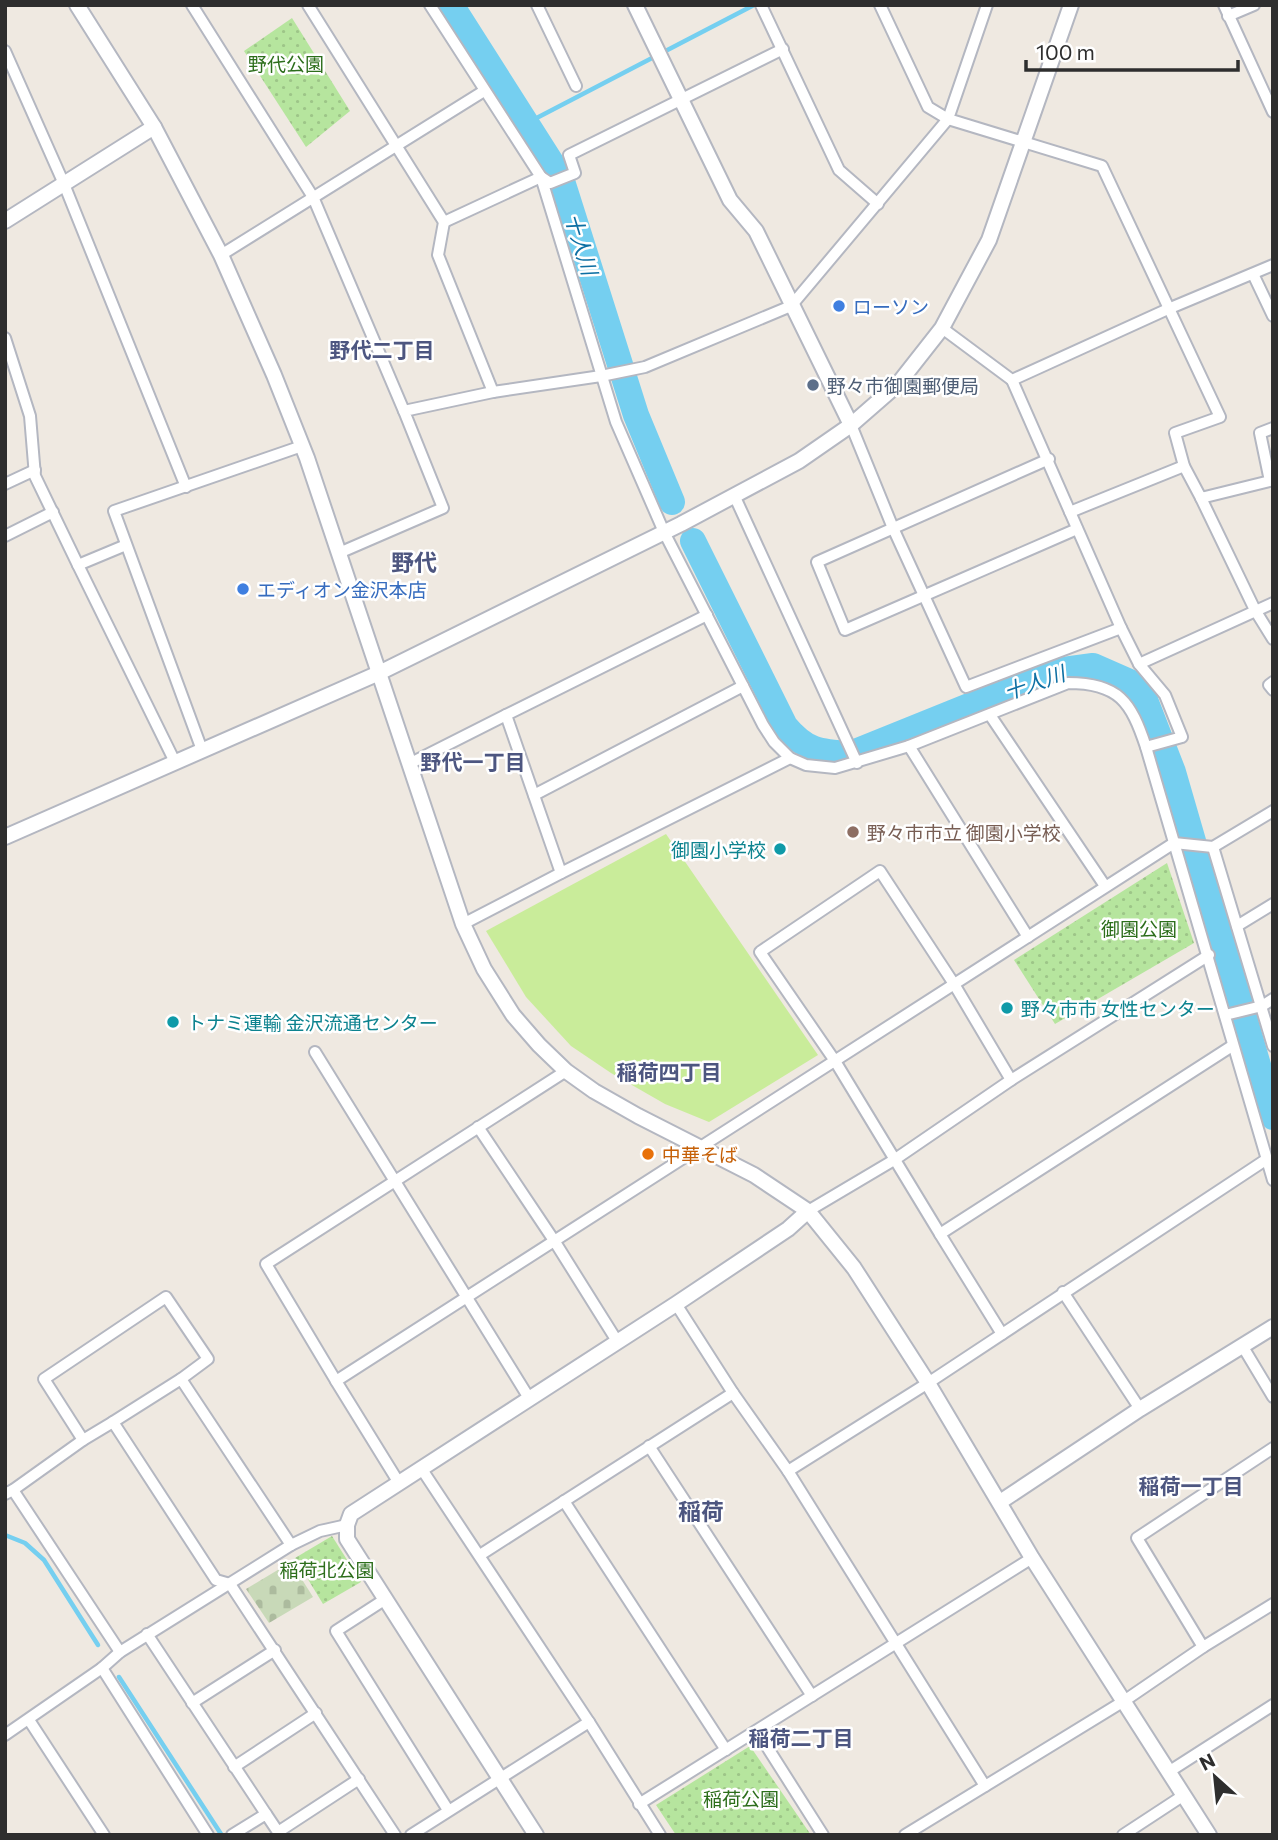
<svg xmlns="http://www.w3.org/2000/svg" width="1278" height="1840" font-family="Commissioner,'Noto Sans JP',sans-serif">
<defs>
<pattern id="cemetery-stones" width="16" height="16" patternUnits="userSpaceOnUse" patternTransform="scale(1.75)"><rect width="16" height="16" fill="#c8d9b8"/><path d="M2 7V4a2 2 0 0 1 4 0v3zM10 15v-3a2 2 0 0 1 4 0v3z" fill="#acbb9e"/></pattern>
<pattern id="park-dots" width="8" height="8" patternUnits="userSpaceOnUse" patternTransform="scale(1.75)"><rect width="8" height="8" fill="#b6e59e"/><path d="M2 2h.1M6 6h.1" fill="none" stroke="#9dc588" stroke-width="1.8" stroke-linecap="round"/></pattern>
</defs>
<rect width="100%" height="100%" fill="#efe9e1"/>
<!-- cemetery -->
<polygon fill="url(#cemetery-stones)" points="291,1562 313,1597 269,1623 246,1589"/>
<!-- park -->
<g fill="url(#park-dots)">
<polygon points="292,18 350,111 306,147 244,51"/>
<polygon points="1167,863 1194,943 1055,1024 1014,960"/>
<polygon points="332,1536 361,1582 323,1604 295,1558"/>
<polygon points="750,1746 811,1835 676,1835 656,1805"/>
</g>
<!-- pitch -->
<polygon fill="#c9ec9a" points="666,834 818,1055 709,1122 665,1104 611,1073 571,1046 526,997 486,931"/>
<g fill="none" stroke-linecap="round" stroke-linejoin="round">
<!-- stream -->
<g stroke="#75cff0" stroke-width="4.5">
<polyline points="527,123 754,5"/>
<polyline points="5,1535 25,1543 44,1560 98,1645"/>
<polyline points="119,1677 221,1834"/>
</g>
<!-- river -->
<g stroke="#75cff0" stroke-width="26">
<polyline points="451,5 561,178 636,415 672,502"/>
<path d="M693 541 785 726C806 751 819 752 850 754L1056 671 1093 666 1134 684 1145 700 1173 772 1273 1117"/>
</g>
<defs>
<g id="minor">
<polyline points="192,5 313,197 404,411"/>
<polyline points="308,5 444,222 438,255 493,392"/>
<path d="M430 5 541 177 616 422 664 532 763 725 774 742 790 758 806 765 835 768 909 746 1068 683C1119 683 1131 702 1146 747L1273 1180"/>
<polyline points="537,5 576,86"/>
<polyline points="761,5 839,170 878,204"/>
<polyline points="987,5 948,119 1102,166 1220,417 1175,433 1184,466 1201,498 1270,481 1260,433 1273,428"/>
<polyline points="1224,5 1273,112"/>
<polyline points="1228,16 1254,5"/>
<polyline points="5,51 64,184 186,487"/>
<polyline points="444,222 541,177 550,183 575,173 569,155 783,49"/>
<polyline points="221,255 484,91"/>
<polyline points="1253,274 1273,316"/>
<polyline points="942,328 1012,380 1168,309 1273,265"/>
<polyline points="5,338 30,416 35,476 78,565 126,545"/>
<polyline points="1012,380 1121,628"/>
<polyline points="851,425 893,528 966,687 1121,628 1139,664 1165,695 1182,737 1146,747"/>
<polyline points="1049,459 817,562 845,630 1077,529"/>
<polyline points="5,484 35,470"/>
<polyline points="734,495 857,763"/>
<polyline points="1201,498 1255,610 1273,639"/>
<polyline points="1070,512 1184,466"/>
<polyline points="5,536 53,512"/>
<polyline points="339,553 443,508 404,411 493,392 601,376 645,367 791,306 948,119 928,107 880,5"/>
<polyline points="78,565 175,762"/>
<polyline points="1139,664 1273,603"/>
<polyline points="1273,682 1269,685 1273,690"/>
<polyline points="990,715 1105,886"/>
<polyline points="909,746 1028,937"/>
<polyline points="202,750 114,511 302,446"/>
<polyline points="411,763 506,715"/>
<polyline points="534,795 743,686"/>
<polyline points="1273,811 1213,847 1273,1046"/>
<polyline points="561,873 506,715 707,615"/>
<polyline points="463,924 561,873 790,758"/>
<polyline points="1237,926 1273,904"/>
<polyline points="1225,1015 1262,1006 1273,999"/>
<polyline points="315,1052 529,1398"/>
<polyline points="478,1127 555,1242 617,1341"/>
<polyline points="808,1211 894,1160 1011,1080 1209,955"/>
<polyline points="940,1234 835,1061 760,952 880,871 954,984 1011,1080"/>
<polyline points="1063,1292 1140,1409"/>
<polyline points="676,1304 733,1393 788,1471 985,1786"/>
<polyline points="1002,1334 940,1234 1232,1046"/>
<polyline points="1243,1347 1273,1397"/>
<polyline points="336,1381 266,1264 566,1071"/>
<polyline points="83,1440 44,1379 166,1297 208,1359 181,1379"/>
<polyline points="649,1446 812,1696"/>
<polyline points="1273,1448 1137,1538 1203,1647 1273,1604"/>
<polyline points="421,1468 589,1722 660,1835"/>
<polyline points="788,1471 928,1383 1267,1159"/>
<polyline points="399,1483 336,1381 1174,843 1213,847"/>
<polyline points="13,1490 83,1440 113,1422"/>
<polyline points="5,1494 13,1490 120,1652"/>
<polyline points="564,1501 726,1750"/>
<polyline points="291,1545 181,1379 113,1422 216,1580 230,1584 395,1835"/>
<polyline points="480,1555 733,1393"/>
<polyline points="384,1600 336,1631 448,1810"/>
<polyline points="147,1634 266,1814"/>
<polyline points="102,1668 208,1835"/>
<polyline points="192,1703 275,1650"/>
<polyline points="29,1720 104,1835"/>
<polyline points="757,1731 823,1835"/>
<polyline points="5,1735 102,1668 120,1652 291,1545 320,1531 347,1525"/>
<polyline points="234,1767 316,1713"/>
<polyline points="1170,1771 1273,1705"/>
<polyline points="639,1804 1032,1558"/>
<polyline points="278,1832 359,1779"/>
<polyline points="232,1835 266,1814 280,1835"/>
<polyline points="411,1835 589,1722"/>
<polyline points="905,1835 1124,1701 1203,1647"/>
<polyline points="1123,1835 1184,1795"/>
</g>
<g id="tertiary">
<polyline points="77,5 154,127 221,255 274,375 307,458 463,924 484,969 513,1015 539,1045 566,1071 594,1091 638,1116 754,1175 808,1211 854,1268 928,1383 1032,1558 1209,1835"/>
<polyline points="635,5 730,200 756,231 851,425"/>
<polyline points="5,221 154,127"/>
<polyline points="5,837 379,673 681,524 799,461 851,425 898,384 942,328 989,240 1071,5"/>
<polyline points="1000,1502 1140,1409 1273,1327"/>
<polyline points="536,1835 347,1539 347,1525 351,1514 676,1304 788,1229 808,1211"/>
</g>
</defs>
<!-- minor casing -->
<use href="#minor" stroke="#b4b7c1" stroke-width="14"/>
<!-- tertiary casing -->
<use href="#tertiary" stroke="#b4b7c1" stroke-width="18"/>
<!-- minor -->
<use href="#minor" stroke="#fff" stroke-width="10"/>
<!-- tertiary -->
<use href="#tertiary" stroke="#fff" stroke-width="14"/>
</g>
<!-- markers -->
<g fill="#3f7fe0" stroke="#fff" stroke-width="2.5">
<circle cx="839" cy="306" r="7"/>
<circle cx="243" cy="589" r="7"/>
</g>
<circle fill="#5c6f8a" stroke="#fff" stroke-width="2.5" cx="813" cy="385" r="7"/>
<circle fill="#8d6e63" stroke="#fff" stroke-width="2.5" cx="853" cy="832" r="7"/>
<g fill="#0f9aa8" stroke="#fff" stroke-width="2.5">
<circle cx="780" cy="849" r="7"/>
<circle cx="1007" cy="1008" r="7"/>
<circle cx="173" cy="1022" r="7"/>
</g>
<circle fill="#e8710a" stroke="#fff" stroke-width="2.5" cx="648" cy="1154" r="7"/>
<g text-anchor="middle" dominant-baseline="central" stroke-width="5" stroke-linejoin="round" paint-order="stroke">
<!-- park labels -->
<g font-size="19" fill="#2c6e1b" stroke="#fff">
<text x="286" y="63">野代公園</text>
<text x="1139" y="928">御園公園</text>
<text x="327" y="1569">稲荷北公園</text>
<text x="741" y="1798">稲荷公園</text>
</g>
<!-- shop labels -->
<g font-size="19" fill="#366cbe" stroke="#fff" text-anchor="start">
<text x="853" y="306">ローソン</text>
<text x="257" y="589">エディオン金沢本店</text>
</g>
<!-- service labels -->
<g font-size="19" fill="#4e5e75" stroke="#fff" text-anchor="start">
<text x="827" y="385">野々市御園郵便局</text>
</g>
<!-- education labels -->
<g font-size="19" fill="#785e54" stroke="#fff" text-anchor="start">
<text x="867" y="832">野々市市立 御園小学校</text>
</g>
<!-- culture labels -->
<g font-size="19" fill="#0d838f" stroke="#fff" text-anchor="start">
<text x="766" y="849" text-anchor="end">御園小学校</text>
<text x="1021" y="1008">野々市市 女性センター</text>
<text x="187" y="1022">トナミ運輸 金沢流通センター</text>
</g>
<!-- food labels -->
<g font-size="19" fill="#c56008" stroke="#fff" text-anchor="start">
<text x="662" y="1154">中華そば</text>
</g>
<!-- water labels -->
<g font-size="21" font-style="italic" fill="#0d6fa3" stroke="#fff">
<text transform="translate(582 244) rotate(73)">十人川</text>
<text transform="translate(1034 682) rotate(-19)">十人川</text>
</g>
<!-- neighbourhood labels -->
<g font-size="21" font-weight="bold" fill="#4d5680" stroke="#fff">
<text x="382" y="349">野代二丁目</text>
<text x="473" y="761">野代一丁目</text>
<text x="669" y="1071">稲荷四丁目</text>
<text x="1191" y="1485">稲荷一丁目</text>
<text x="801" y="1737">稲荷二丁目</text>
</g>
<!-- quarter labels -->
<g font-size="23" font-weight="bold" fill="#4d5680" stroke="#fff">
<text x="414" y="562">野代</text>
<text x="701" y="1511">稲荷</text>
</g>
</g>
<!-- border -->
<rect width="1278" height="1840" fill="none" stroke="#2e2e2e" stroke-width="14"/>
<!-- north arrow -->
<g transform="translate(1215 1777) rotate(333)" stroke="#ffffff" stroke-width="5" paint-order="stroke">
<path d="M0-5L12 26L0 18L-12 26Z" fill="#2e2e2e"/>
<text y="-10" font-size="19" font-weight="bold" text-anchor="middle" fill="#2e2e2e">N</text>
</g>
<!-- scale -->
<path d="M1026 60v10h212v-10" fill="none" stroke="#2e2e2e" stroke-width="3.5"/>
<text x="1036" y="60" font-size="21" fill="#2e2e2e" stroke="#ffffff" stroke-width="5" paint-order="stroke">100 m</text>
</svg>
